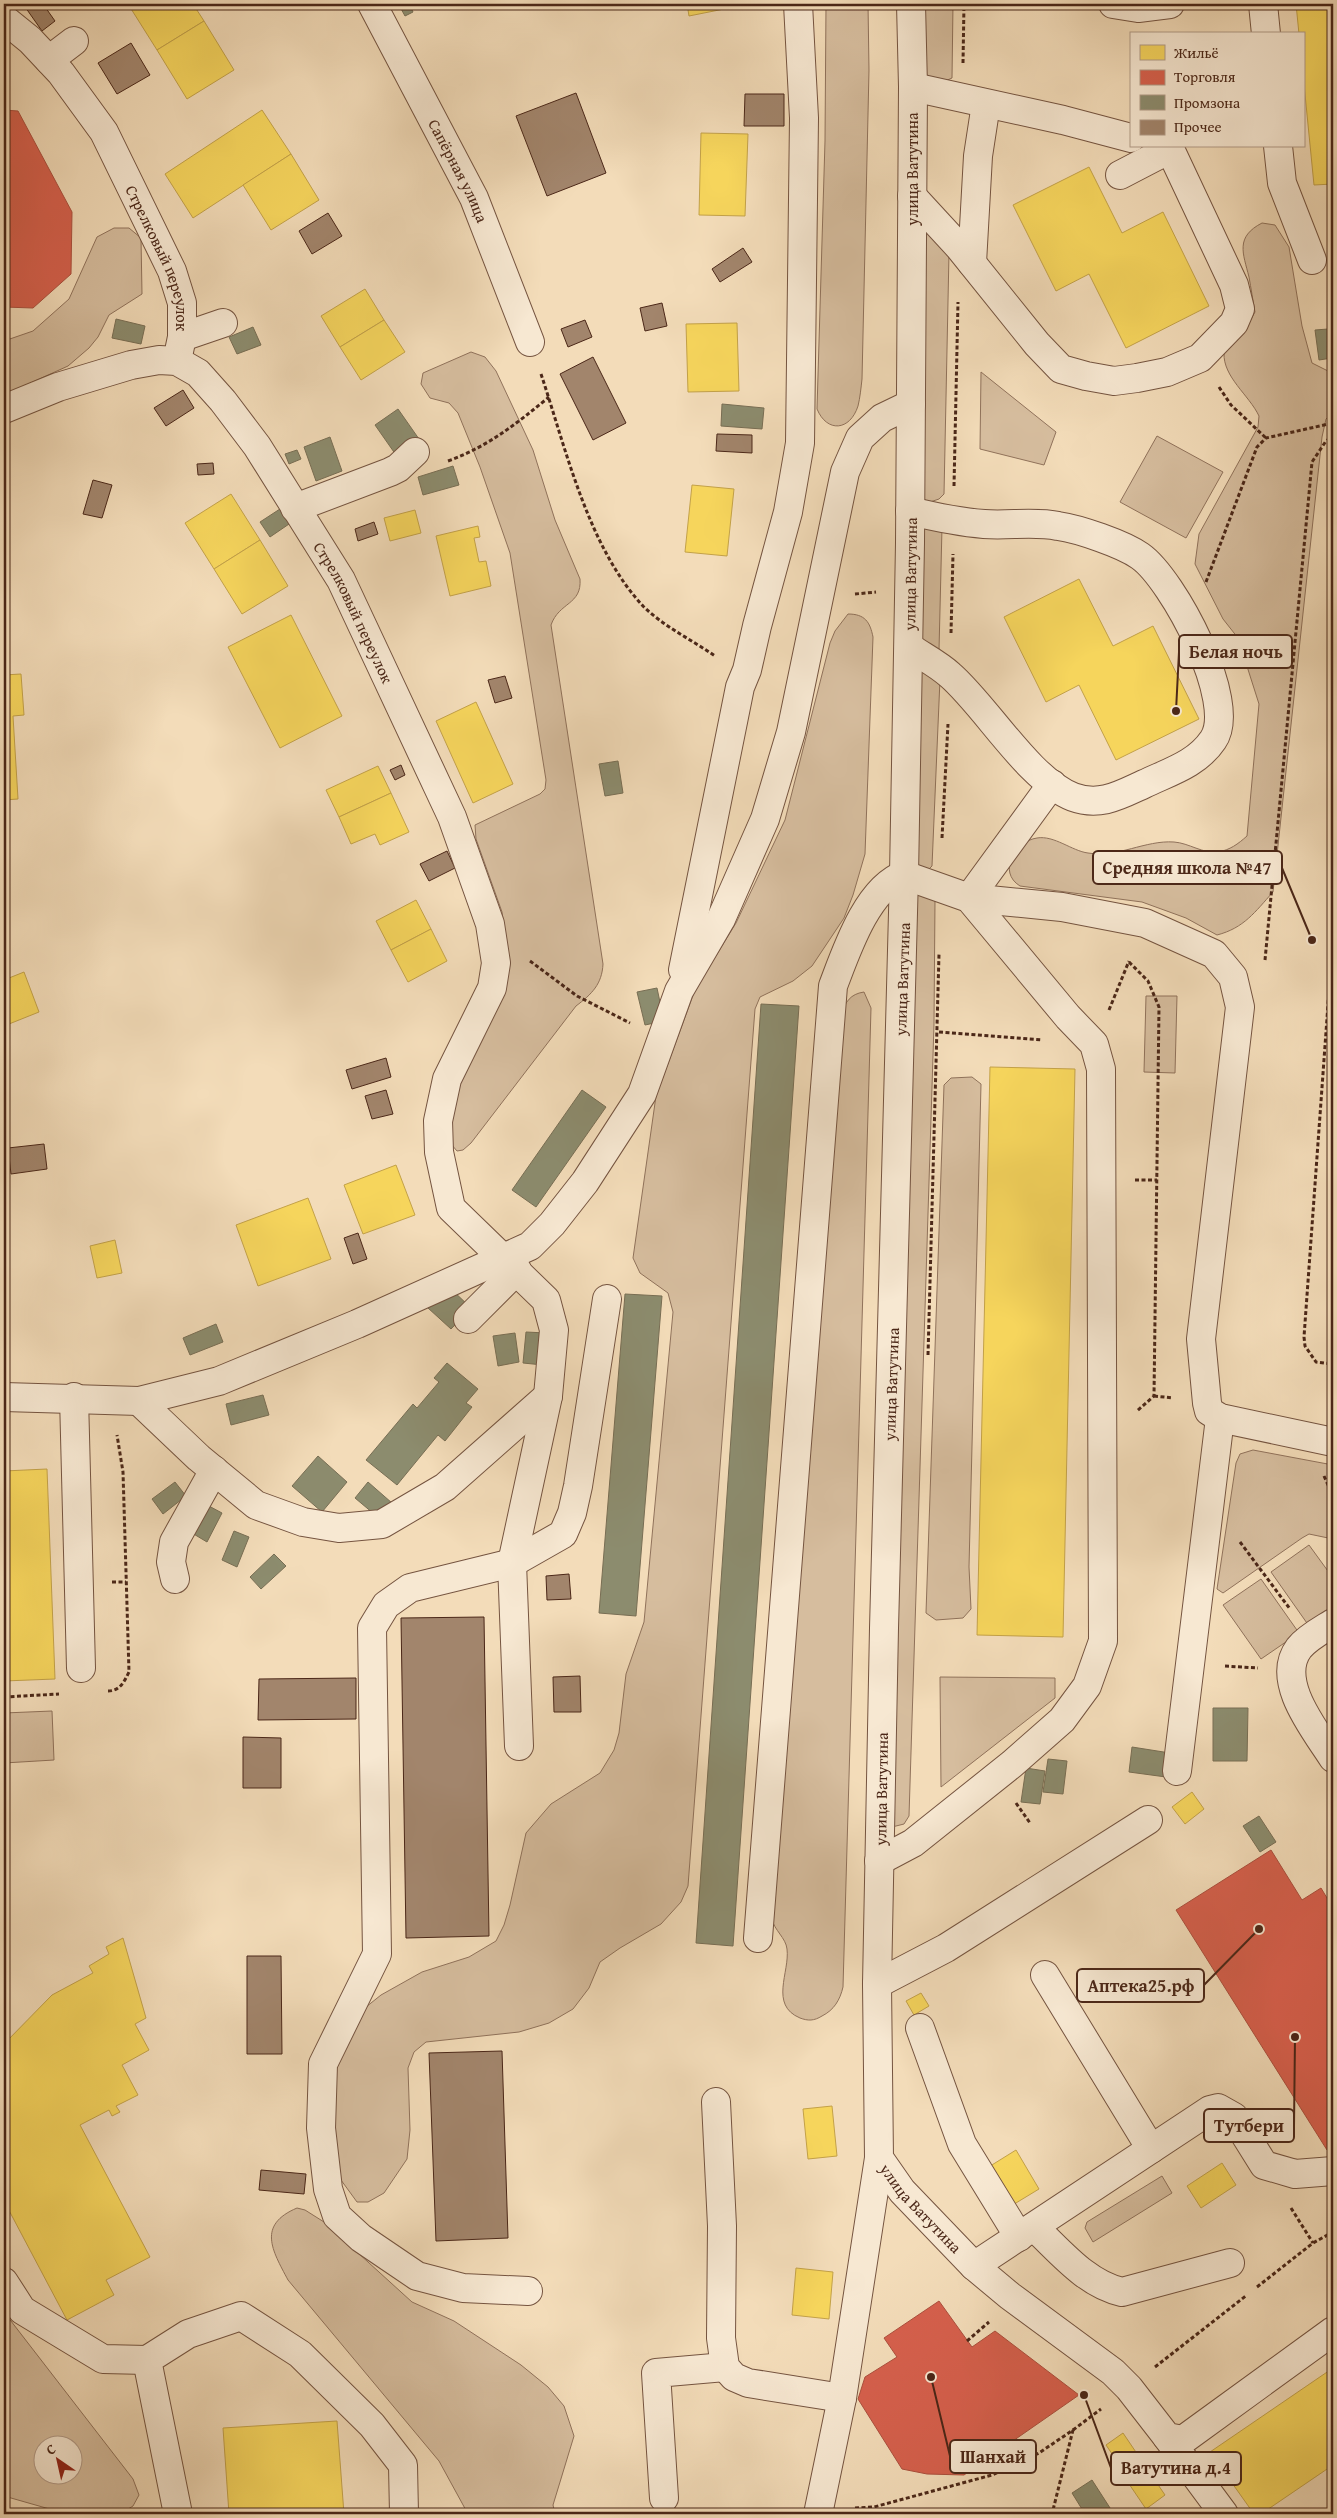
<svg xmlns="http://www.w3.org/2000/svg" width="1337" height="2518" font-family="'Gentium Book Plus',serif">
<rect width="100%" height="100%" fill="#f3dcb9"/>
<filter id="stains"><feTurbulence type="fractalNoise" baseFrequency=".004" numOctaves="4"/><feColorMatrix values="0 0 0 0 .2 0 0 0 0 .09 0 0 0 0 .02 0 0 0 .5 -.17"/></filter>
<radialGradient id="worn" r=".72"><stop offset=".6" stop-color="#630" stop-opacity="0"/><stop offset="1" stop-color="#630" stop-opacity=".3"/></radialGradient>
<!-- green -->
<g fill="#d6bd9e" stroke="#90725b" fill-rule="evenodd">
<path d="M826 4H868L869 70 862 379C861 388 860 398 858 406 850 431 827 433 817 409L825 141Z"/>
<polygon points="919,4 953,4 952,78 943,82 926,79"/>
<path d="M1262 223 1275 225 1289 247 1302 326 1312 363 1330 372 1333 370V412L1326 419 1322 437 1273 892C1255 912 1244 928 1217 935L1186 918 1142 902 1020 886C997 872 1015 841 1037 838 1054 835 1072 851 1088 853 1118 858 1145 840 1174 842 1189 843 1203 854 1218 852 1230 850 1238 844 1247 836L1259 704 1238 638 1223 619 1195 564 1199 534 1258 427 1259 416C1249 395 1223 377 1224 353L1246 328 1255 312C1253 301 1251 288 1249 277 1243 253 1235 237 1262 223Z"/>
<polygon points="114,228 129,228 141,238 142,294 109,315 98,337 89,348 68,366 4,395 4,341 33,331 69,299 97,237"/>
<polygon points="931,232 949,253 944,494 939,499 930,502 920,498 924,233"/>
<path d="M471 352 485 357 496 371 533 450 555 520 580 579C582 605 559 602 551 625L603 964C602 984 592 994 576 1006L471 1143 463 1150 457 1151 451 1144 450 1120 458 1080 509 962 502 912 476 839 475 825 540 794 545 789 546 780 510 553 480 467 458 413 449 403 430 398 421 384 423 373Z"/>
<polygon points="981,372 1056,432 1044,465 980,449"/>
<polygon points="1157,436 1223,472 1186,538 1120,502"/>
<polygon points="942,527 939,650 928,653 913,623 915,529"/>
<path d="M848 614C865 614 870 622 873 637L865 854 853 895 844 918 812 966 793 981 760 997 755 1009 688 1886 681 1902 661 1924 620 1948 600 1962 589 1988 573 2009 549 2023 519 2032 426 2042 414 2052 408 2068 410 2130 407 2159 384 2193 368 2202H357L341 2180 332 2127 334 2064 366 2007 381 1995 422 1972 469 1957 496 1941 504 1925 510 1905 526 1833 551 1804 600 1773 614 1750 619 1733 626 1674 644 1622 673 1312 668 1293 640 1273 633 1258 656 1096 695 990 736 923 785 820 830 643 835 631Z"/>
<polygon points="921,668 940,679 932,866 927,871 915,872"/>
<polygon points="910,891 935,900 934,1024 909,1816 904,1824 892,1827"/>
<path d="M864 992 871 1008 843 1987C840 2000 834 2010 822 2016 814 2021 808 2021 800 2018 769 2005 790 1972 787 1949 786 1938 774 1930 772 1919L841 1013C846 1002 850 994 864 992Z"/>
<polygon points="1146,996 1177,996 1175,1073 1144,1072"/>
<polygon points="972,1077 981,1084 969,1567 971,1609 963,1618 936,1620 926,1613 944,1085 951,1078"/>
<polygon points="1253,1450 1333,1465 1333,1539 1309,1534 1302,1538 1223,1593 1217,1589 1236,1463 1240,1454"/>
<polygon points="1309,1545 1333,1578 1333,1608 1309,1626 1271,1572"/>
<polygon points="1261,1579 1299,1633 1261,1659 1223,1605"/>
<polygon points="940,1677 1055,1678 1055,1698 941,1787"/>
<polygon points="52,1711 54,1760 4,1763 4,1713"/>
<polygon points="1162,2176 1172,2193 1093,2242 1085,2228 1087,2222"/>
<path d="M297 2208 305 2210 324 2222 412 2302 454 2321 521 2365 548 2387 564 2406 574 2436 553 2505 555 2514H468L439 2461 288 2280C272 2250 257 2225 297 2208Z"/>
<path d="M4 2312 133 2479 139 2495 133 2506 120 2514H67L4 2496ZM42 2446H72V2476H42Z"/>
</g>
<!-- homes -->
<g fill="#f6d55c" stroke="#c3a148">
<polygon points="128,4 193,4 204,21 157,50"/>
<polygon points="687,4 733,4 734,7 689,16"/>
<polygon points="1296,4 1333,4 1333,184 1314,185 1303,74 1303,34 1299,34"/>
<polygon points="204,21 234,70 187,99 157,50"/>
<polygon points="262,110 291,154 193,218 165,174"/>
<polygon points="701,133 748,134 745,216 699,215"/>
<polygon points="291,154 319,200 271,230 243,185"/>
<polygon points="1089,167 1122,233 1163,212 1209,306 1126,348 1089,274 1056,291 1013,205"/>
<polygon points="365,289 384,320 340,347 321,316"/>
<polygon points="384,320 405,352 361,380 340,347"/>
<polygon points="737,323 739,391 688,392 686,324"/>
<polygon points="692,485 734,489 727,556 685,552"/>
<polygon points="231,494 260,540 214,569 185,523"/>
<polygon points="415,510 421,533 390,541 384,518"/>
<polygon points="478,526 480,537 474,538 479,562 486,561 491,586 450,596 436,536"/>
<polygon points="260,540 288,586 242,614 214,569"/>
<polygon points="1079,579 1113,646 1153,626 1199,719 1116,760 1079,685 1046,702 1004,617"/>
<polygon points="291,615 342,716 280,748 228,647"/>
<polygon points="21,674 24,715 13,716 18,799 4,800 4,675"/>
<polygon points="476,702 513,784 473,803 436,721"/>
<polygon points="378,766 391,793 339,817 326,790"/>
<polygon points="391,793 409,832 380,845 375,834 351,844 339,817"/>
<polygon points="416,900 431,929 391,950 376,921"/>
<polygon points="431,929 447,961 408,982 391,950"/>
<polygon points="24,972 39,1012 4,1026 4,980"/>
<polygon points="990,1067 1075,1069 1063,1637 977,1635"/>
<polygon points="396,1165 415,1215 363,1234 344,1185"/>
<polygon points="308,1198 331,1259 258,1286 236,1225"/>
<polygon points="115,1240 122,1273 97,1278 90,1246"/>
<polygon points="4,1282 9,1332 4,1332"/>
<polygon points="47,1469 55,1679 4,1681 4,1471"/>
<polygon points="1192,1792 1204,1809 1185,1824 1172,1807"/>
<polygon points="123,1938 146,2018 135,2024 149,2050 122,2065 138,2095 116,2106 120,2112 112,2116 109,2110 80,2125 150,2257 106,2280 114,2295 67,2320 4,2201 4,2044 52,1995 93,1973 89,1966 109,1954 106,1947"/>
<polygon points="921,1993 929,2006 914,2015 906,2001"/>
<polygon points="832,2106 837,2156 808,2159 803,2109"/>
<polygon points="1016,2150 1039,2189 1011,2206 987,2168"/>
<polygon points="1222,2163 1236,2185 1201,2208 1187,2186"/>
<polygon points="796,2268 833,2272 829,2319 792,2315"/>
<polygon points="1333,2368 1333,2465 1261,2514 1254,2514 1210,2452"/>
<polygon points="337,2421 344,2514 229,2514 223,2428"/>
<polygon points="1123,2433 1144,2464 1127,2476 1106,2445"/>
<polygon points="1144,2464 1165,2495 1146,2509 1125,2478"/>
</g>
<!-- shops -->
<g fill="#d6604d" stroke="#ac4f3d">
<polygon points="4,110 18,111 72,212 71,274 33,308 4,307"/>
<polygon points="1271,1850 1302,1900 1321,1888 1333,1908 1333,1939 1328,1942 1333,1950 1333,2146 1327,2150 1176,1910"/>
<polygon points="939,2301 972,2347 995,2331 1079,2395 964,2475 927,2474 902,2469 858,2399 865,2377 897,2357 884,2338"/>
</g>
<!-- industry -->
<g fill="#8c8c6e" stroke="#786e54">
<polygon points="409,4 413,12 405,16 399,5"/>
<polygon points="116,319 145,326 141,344 112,338"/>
<polygon points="253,327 261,345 237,354 229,337"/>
<polygon points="1328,329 1332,358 1319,360 1315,330"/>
<polygon points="722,404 764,408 762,429 721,426"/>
<polygon points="398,409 419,439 396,455 375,425"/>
<polygon points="330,437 342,471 316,481 304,447"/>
<polygon points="297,450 301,459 289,464 285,454"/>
<polygon points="453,466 459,485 423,495 418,477"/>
<polygon points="283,507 292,522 270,537 260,522"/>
<polygon points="618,761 623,793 605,796 599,764"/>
<polygon points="657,988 664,1021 645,1025 637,992"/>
<polygon points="761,1004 799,1006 733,1946 696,1943"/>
<polygon points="582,1090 606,1107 536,1207 512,1190"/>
<polygon points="448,1286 471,1308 451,1329 428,1308"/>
<polygon points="625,1294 662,1296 636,1616 599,1613"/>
<polygon points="216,1324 223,1342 190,1355 183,1338"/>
<polygon points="526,1332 546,1333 543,1365 523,1363"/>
<polygon points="515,1333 519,1362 498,1366 493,1336"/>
<polygon points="447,1363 478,1389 466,1403 472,1407 445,1441 438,1435 397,1485 366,1460 413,1404 417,1408 439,1382 434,1378"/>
<polygon points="263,1395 269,1415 231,1425 226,1404"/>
<polygon points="318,1456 347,1482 322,1512 292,1486"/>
<polygon points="175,1482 186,1496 163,1514 152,1499"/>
<polygon points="368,1482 392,1503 380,1519 355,1498"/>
<polygon points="207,1505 222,1513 207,1542 192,1533"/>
<polygon points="234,1531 249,1537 237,1567 222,1560"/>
<polygon points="274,1554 286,1566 261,1589 250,1577"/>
<polygon points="1213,1708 1248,1708 1247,1761 1213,1761"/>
<polygon points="1132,1747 1170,1753 1166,1777 1129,1772"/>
<polygon points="1048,1759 1067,1761 1063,1794 1043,1792"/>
<polygon points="1026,1768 1045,1771 1040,1804 1021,1802"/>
<polygon points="1259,1816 1276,1842 1260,1852 1243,1826"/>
<polygon points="1092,2480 1112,2511 1107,2514 1085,2514 1072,2493"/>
</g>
<!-- building -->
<g fill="#a2856c" stroke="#4b2718">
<polygon points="23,4 43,4 55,21 42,31"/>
<polygon points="131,43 150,75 117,94 98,63"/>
<polygon points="576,93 606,173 547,196 516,116"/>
<polygon points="745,94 784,94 784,126 744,126"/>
<polygon points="328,213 342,236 312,254 299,231"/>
<polygon points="743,248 752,262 720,282 712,269"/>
<polygon points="662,303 667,326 645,331 640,308"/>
<polygon points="585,320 592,337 568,347 561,329"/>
<polygon points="593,357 626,423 593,440 560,374"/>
<polygon points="183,390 194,408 166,426 154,408"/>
<polygon points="717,434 752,435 752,453 716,451"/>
<polygon points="213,463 214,474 198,475 197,464"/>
<polygon points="93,480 112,485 102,518 83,514"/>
<polygon points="374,522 378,534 358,541 355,529"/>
<polygon points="505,676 512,698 495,703 488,680"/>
<polygon points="401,765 405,775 395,780 390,770"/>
<polygon points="447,851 455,868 429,881 420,864"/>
<polygon points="386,1058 391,1077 352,1089 346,1070"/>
<polygon points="386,1090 393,1114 372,1119 365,1096"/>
<polygon points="44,1144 47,1169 11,1174 8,1148"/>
<polygon points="358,1233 367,1259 353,1264 344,1238"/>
<polygon points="569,1574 571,1599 547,1600 546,1576"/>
<polygon points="484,1617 489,1936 406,1938 401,1618"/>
<polygon points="580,1676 581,1712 554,1712 553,1677"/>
<polygon points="356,1678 356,1719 258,1720 259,1679"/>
<polygon points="243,1737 281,1738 281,1788 243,1788"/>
<polygon points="247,1956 281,1956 282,2054 247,2054"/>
<polygon points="502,2051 508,2238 436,2241 429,2053"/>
<polygon points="261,2170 306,2174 304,2194 259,2190"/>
</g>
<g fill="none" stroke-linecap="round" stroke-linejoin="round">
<defs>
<g id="minor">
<path id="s1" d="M372 4 474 198 530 342"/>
<path id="s2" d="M911 4 913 87 910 543 904 875 884 1628 877 1984 879 2158 902 2191 974 2266 1010 2296 1113 2372 1129 2388 1167 2437 1183 2440 1333 2331"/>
<polyline points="1113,4 1138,8 1170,4"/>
<polyline points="1263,4 1266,34"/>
<path id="s3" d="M4 19 30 40 61 73 104 132 172 271 182 303V337L177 361"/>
<polyline points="49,60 74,41"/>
<polyline points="913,87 1063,120 1131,138"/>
<polyline points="1278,146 1282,183 1312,260"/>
<polyline points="1120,175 1170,149"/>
<polyline points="912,196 959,247 1037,344 1061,369 1086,376 1114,381 1137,378 1167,372 1200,358 1234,323 1240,309 1234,285 1170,149 1161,146"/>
<polyline points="972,263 978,156 986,104"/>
<polyline points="182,337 223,323"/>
<path id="s4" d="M4 409 58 387 131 365 159 360 177 361 198 373 223 401 257 446 341 580 452 817 490 924 496 963 492 988 447 1079 438 1121 439 1152 451 1208 546 1300 554 1330 548 1396 512 1563 519 1746"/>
<polyline points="295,508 390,472 398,468 415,452"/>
<path d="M909 647C922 656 938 664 950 675 986 706 1029 780 1073 797 1100 807 1120 795 1144 784 1169 772 1197 764 1213 740 1239 703 1173 579 1140 556 1123 544 1079 529 1058 526 1034 521 1008 526 984 524 958 522 935 517 910 511"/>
<polyline points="969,898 1062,907 1145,923 1214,954 1233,977 1240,1007 1201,1339 1207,1403 1209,1411 1220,1418 1333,1442"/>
<polyline points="969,898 1052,784"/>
<polyline points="683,970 740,687 747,670 757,626 788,512 800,443 804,118 798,4"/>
<polyline points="468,1319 517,1270"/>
<polyline points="4,1397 139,1401 219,1381 357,1324 530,1246 552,1224 585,1182 642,1094 679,991 721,919 765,819 791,732 845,472 860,438 882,418 911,404"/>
<polyline points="74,1397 81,1668"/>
<polyline points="139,1401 199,1458 256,1505 303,1522 339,1528 382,1524 445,1487 548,1396"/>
<polyline points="175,1579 171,1562 174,1542 214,1470"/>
<path d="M1333 1623C1322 1630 1308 1637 1299 1648 1274 1681 1316 1731 1333 1758"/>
<polyline points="1177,1771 1220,1418"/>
<path d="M758 1938 833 986C846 952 867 888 904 875L969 898 1068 1017 1094 1044 1101 1069 1103 1641 1087 1686 1062 1720 1012 1764 913 1843 879 1861"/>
<polyline points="1045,1975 1151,2149"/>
<polyline points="877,1984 946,1948 1148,1820"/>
<polyline points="920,2028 962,2144 1019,2237"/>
<polyline points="716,2102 722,2226 721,2338 725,2367 734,2377 748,2383 842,2398"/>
<path d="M1034 2227C1060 2251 1086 2284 1122 2292L1230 2263"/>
<polyline points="974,2266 1210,2110 1218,2108 1234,2117 1264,2165 1295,2174 1333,2171"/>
<polyline points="4,2282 22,2310 103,2359 147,2360"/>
<polyline points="528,2291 463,2288 417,2276 361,2238 337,2216 328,2189 321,2128 323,2064 377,1954 372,1628 386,1605 410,1588 512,1563 563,1534 572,1513 578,1486 607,1299"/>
<polyline points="1167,2437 1224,2514"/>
<polyline points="664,2498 656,2373 725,2367"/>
<polyline points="178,2514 147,2360 188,2334 241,2316 300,2354 372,2425 403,2465 404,2514"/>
<polyline points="818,2514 842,2398 879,2158"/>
</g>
</defs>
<!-- minor casing -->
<use href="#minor" stroke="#755440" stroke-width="30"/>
<!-- path -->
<g stroke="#4b2718" stroke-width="3" stroke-dasharray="4 2.5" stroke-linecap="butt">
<polyline points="963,63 964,4"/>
<path d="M541 374C566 449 588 547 643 606 663 626 692 640 715 656"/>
<polyline points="1219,387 1231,405 1266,438"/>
<path d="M448 461C489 446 516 424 549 397"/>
<polyline points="954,486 958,302"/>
<polyline points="1206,582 1257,447 1266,438 1333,423"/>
<polyline points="855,594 876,592"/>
<polyline points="951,633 953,554"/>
<polyline points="942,838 948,724"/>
<polyline points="1333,935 1304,1337 1305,1346 1316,1362 1333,1364"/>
<polyline points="1265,960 1312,462 1326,441 1333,436"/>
<polyline points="530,961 577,996 630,1023"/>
<polyline points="1129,962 1148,981 1159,1007 1154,1396 1137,1411"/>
<polyline points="1109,1010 1129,961"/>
<polyline points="939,1032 1042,1040"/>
<polyline points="1135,1180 1157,1180"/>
<polyline points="928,1355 939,954"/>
<polyline points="1154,1396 1173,1398"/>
<polyline points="1324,1476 1333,1496"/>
<polyline points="1240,1542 1290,1609"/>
<polyline points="112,1582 126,1582"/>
<polyline points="1225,1666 1258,1668"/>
<path d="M108 1691C120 1691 124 1682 129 1672L123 1472 117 1435"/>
<polyline points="4,1697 59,1694"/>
<polyline points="1016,1803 1030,1823"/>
<polyline points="1291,2208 1313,2243"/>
<polyline points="1257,2287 1313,2243 1333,2232"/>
<polyline points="967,2341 989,2322"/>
<polyline points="1155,2367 1247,2295"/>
<polyline points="1073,2430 1101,2409"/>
<polyline points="855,2508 874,2507 992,2475 1039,2453 1073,2430 1052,2514"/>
</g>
<!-- minor -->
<use href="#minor" stroke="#f7e8d2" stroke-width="28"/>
</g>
<g text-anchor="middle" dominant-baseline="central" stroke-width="5" stroke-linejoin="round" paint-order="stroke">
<!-- street labels -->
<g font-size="16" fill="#4b2718" stroke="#f7e8d2">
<text transform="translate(912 169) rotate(-90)">улица Ватутина</text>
<text stroke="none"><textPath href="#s1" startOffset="188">Сапёрная улица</textPath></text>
<text stroke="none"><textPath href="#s3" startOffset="290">Стрелковый переулок</textPath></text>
<text transform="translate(910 574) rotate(-89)">улица Ватутина</text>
<text stroke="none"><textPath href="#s4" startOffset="492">Стрелковый переулок</textPath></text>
<text transform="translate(902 979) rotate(-88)">улица Ватутина</text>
<text transform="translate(891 1384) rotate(-88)">улица Ватутина</text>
<text transform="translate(881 1789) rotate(-89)">улица Ватутина</text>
<text stroke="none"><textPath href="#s2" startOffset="2220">улица Ватутина</textPath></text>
</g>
</g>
<!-- callouts -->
<path fill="none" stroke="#4b2718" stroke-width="2" d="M1176 711L1179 652M1312 940L1282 868M1259 1929L1204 1985M1295 2037L1294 2126M931 2377L950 2456M1084 2395L1111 2468"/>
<g fill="#4b2718" stroke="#f7e8d2" stroke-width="2">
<circle cx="1176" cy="711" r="5"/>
<circle cx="1312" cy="940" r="5"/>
<circle cx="1259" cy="1929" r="5"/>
<circle cx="1295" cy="2037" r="5"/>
<circle cx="931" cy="2377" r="5"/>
<circle cx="1084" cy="2395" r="5"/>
</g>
<g fill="#f7e8d2" stroke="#4b2718" stroke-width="2">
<rect x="1179" y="635" width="113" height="33" rx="5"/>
<rect x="1093" y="851" width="189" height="33" rx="5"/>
<rect x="1077" y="1969" width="127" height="33" rx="5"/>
<rect x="1204" y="2109" width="90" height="33" rx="5"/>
<rect x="950" y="2440" width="86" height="33" rx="5"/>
<rect x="1111" y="2452" width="130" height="33" rx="5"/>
</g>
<g font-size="18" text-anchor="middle" font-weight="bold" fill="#4b2718">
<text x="1236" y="658">Белая ночь</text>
<text x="1187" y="874">Средняя школа №47</text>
<text x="1141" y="1992">Аптека25.рф</text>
<text x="1249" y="2132">Тутбери</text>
<text x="993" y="2463">Шанхай</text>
<text x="1176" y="2474">Ватутина д.4</text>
</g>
<!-- margin -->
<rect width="1337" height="2518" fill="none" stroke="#f3dcb9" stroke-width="20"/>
<rect x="5" y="5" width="1327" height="2508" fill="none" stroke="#4b2718" stroke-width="2.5"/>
<rect x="10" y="10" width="1317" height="2498" fill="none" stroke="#4b2718"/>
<!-- legend -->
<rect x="1130" y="32" width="175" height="115" fill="#f7e8d2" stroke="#b29b88"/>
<rect x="1140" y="45" width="25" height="15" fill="#f6d55c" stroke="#b29b88"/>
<text x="1174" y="58" font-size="15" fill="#4b2718">Жильё</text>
<rect x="1140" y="70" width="25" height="15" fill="#d6604d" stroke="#b29b88"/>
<text x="1174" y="82" font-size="15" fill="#4b2718">Торговля</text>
<rect x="1140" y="95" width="25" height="15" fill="#8c8c6e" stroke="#b29b88"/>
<text x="1174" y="108" font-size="15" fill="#4b2718">Промзона</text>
<rect x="1140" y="120" width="25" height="15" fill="#a2856c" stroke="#b29b88"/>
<text x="1174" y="132" font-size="15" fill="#4b2718">Прочее</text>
<!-- north arrow -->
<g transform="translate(58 2460) rotate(326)"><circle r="24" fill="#f7e8d2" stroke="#b29b88"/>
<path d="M0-4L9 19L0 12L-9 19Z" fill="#8f2418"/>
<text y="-8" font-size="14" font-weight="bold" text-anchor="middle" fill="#4b2718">С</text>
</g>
<rect width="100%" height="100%" filter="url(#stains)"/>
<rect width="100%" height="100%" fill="url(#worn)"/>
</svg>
